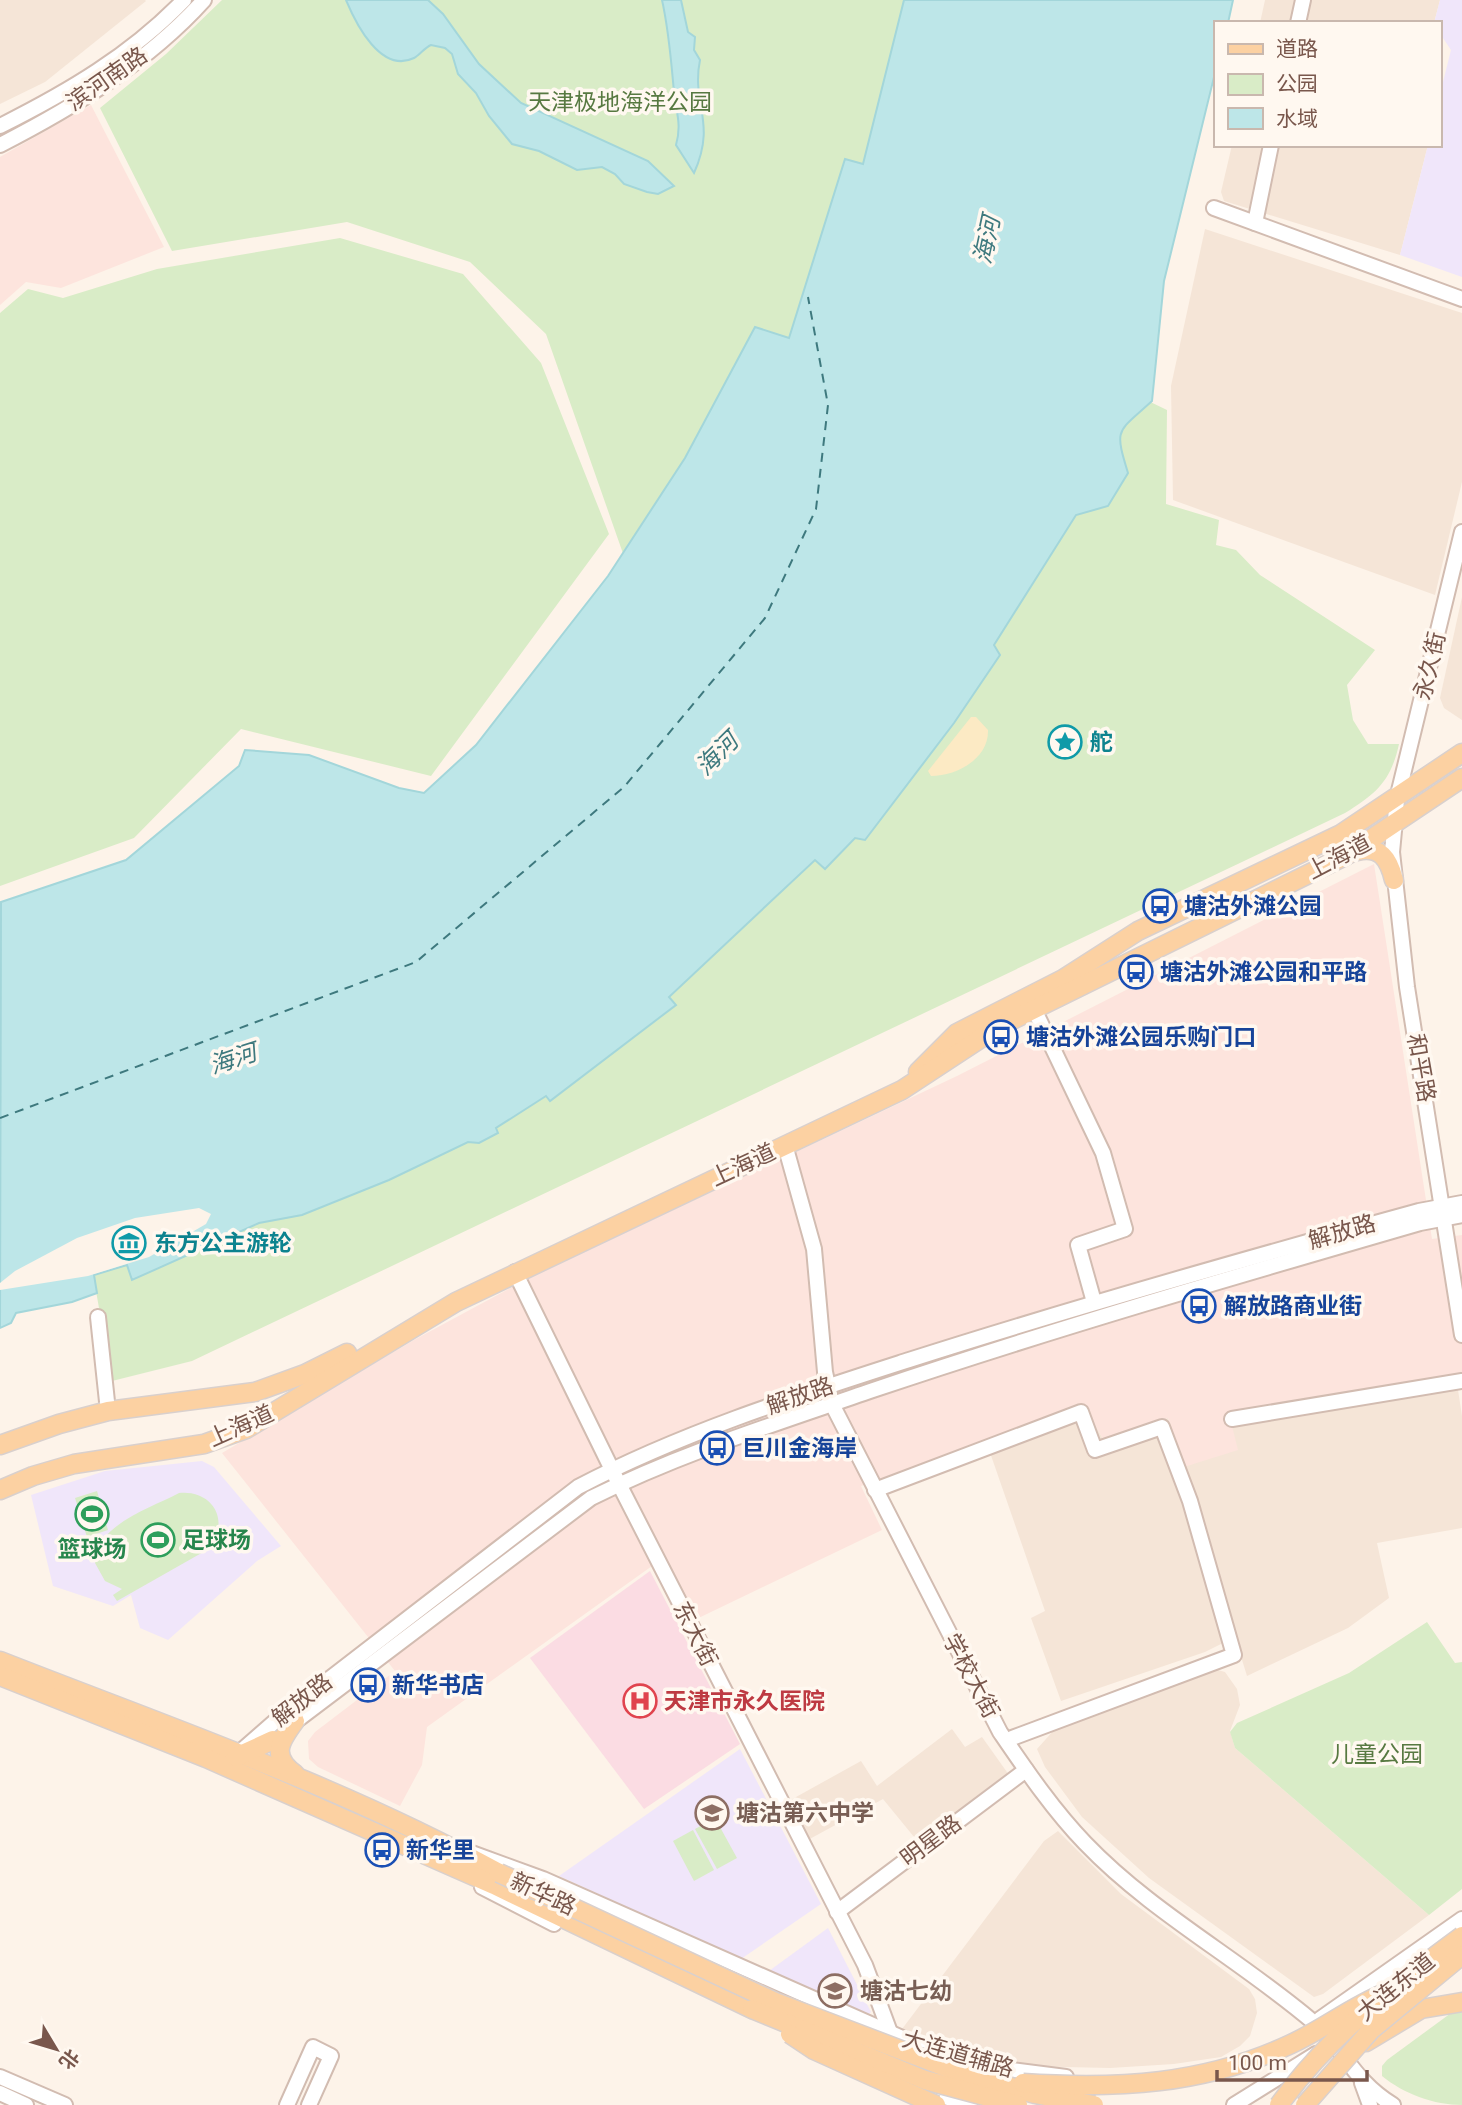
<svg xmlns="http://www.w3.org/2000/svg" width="1462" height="2105" font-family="Roboto,'Noto Sans SC',sans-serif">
<rect width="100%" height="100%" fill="#fdf3e9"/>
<!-- residential -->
<g fill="#f5e5d7">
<polygon points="0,0 145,0 146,1 45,82 0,104"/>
<polygon points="1265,0 1440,0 1434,23 1260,23"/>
<polygon points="1232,145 1428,145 1400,255 1224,201 1221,192"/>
<polygon points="1205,229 1462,313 1462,482 1435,595 1173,500 1171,386"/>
<polygon points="1462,597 1462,720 1444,708 1440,698"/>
<polygon points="1458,1390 1462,1416 1462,1528 1377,1543 1389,1598 1348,1628 1247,1676 1235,1637 1205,1652 1061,1701 1031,1618 1045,1611 986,1441 1085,1405 1103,1439 1168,1418 1184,1466 1231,1426"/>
<polygon points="1214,1669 1225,1672 1237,1689 1240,1705 1230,1731 1235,1748 1429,1915 1323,1994 1314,1997 1149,1878 1082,1817 1045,1767 1037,1749 1054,1730"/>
<polygon points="952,1729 965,1747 982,1737 1009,1775 919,1843 883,1799 806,1841 787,1802 861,1761 877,1786"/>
<polygon points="1058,1831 1121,1894 1249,1989 1255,1999 1257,2013 1250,2036 1240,2046 1221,2057 1174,2064 1110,2068 1020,2066 899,2033 1044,1841"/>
</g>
<!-- commercial -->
<g fill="#fde4dd">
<polygon points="91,105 164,247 61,288 26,282 0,305 0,157"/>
<polygon points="1374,864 1432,1239 1462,1235 1462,1389 1232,1426 1238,1450 1184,1467 1168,1418 1103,1439 1084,1405 861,1486 882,1530 684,1625 652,1566 427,1727 422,1765 400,1806 318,1767 309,1759 308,1741 315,1732 395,1671 222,1453 414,1340 529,1278 957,1076"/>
</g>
<!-- education -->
<g fill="#f0e6fa">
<polygon points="1440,0 1462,0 1462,277 1400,255 1428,145 1439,145 1439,98 1451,50 1439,32 1439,23 1434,23"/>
<polygon points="202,1461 214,1467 281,1546 257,1561 168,1640 140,1628 131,1595 113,1606 53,1586 31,1495 105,1471"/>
<polygon points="740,1749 821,1904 741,1959 559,1876"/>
<polygon points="828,1928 871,2012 864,2018 769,1971"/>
</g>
<!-- medical -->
<polygon fill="#fbdce3" points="650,1571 740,1744 644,1809 530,1658"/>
<!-- green -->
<g fill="#d9ecc7">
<polygon points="222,0 916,0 876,150 791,351 626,562 546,334 470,262 347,222 172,251 100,108 166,54"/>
<polygon points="340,238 463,274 541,363 609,534 431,776 241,729 134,838 0,886 0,313 28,289 63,298 157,269"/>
<path d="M1140 397 1167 410 1166 504 1219 520 1216 545 1236 550 1260 575 1375 650 1347 685 1353 720 1368 744H1399C1391 781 1376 794 1345 813L192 1361 112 1381 91 1263Z"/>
<polygon points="97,1491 108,1530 87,1537 75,1498"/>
<path d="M179 1493C205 1490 226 1510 216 1536L224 1532 228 1538 117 1601 113 1595 122 1589 105 1581 95 1563C95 1525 151 1508 179 1493Z"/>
<polygon points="1427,1622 1455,1663 1462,1662 1462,1889 1429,1915 1235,1748 1230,1732 1237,1723 1349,1673"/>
<polygon points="715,1818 737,1858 717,1869 695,1829"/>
<polygon points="693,1830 714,1870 694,1881 673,1841"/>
<path d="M1462 2005V2105C1434 2105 1404 2094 1382 2076V2066L1387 2060Z"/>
</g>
<!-- sand -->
<path fill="#fceac4" d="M971 717H976L988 730C989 759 956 776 931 776L928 771Z"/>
<!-- water -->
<g fill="#bde6e8" stroke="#a3d6da" stroke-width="2">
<path d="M346 0H428L443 14 479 64 521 103 648 161 674 186 658 194 647 192 624 184 615 174 602 167 577 170 539 151 512 144 489 116 476 93 458 74 452 54 445 48 431 45C424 48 420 55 414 58 381 74 356 24 346 0Z"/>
<path d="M662 0H681L688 32 695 37 694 50 700 60C691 104 717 122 694 173L676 145C682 124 676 112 674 92 671 60 669 31 662 0Z"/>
<path d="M904 0H1233L1228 23H1215V73L1164 281 1152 401C1117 433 1114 427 1128 473L1108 506 1076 515 994 645 1000 655 954 723 865 840 855 838 825 869 815 860 669 997 676 1005 550 1101 546 1096 496 1128 498 1133 479 1143 468 1142 389 1180 302 1215 259 1223 132 1280 127 1265 94 1275 97 1293 72 1302 16 1313 11 1323 0 1328 1 902 126 860 239 766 245 750 309 755 399 788 424 793 476 745 608 576 685 458 755 327 789 338 845 159 863 164Z"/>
</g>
<!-- pier -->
<polygon fill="#fdf3e9" points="199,1208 211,1214 206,1224 149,1257 88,1276 0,1290 0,1283 15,1271 77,1238 135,1218"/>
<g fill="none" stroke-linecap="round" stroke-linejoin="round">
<!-- ferry -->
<polyline stroke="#3e797e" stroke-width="2" stroke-dasharray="9 7" stroke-linecap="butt" points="0,1118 416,962 624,787 765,618 816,509 828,405 808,297"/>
<defs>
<g id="minor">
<polyline points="1298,23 1303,0"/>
<path d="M0 126C68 92 131 55 184 0"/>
<path d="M0 145C74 107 148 62 204 0"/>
<polyline points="1214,208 1462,299"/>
<polyline points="1255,223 1271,145"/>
<polyline points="1462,532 1397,799 1392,852 1407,987 1462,1335"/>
<polyline points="1034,1009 1103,1153 1125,1229 1078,1245 1094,1302"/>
<path d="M785 1145 814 1249 825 1372 832 1404 1000 1732C1026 1770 1053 1810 1085 1843 1151 1912 1239 1959 1312 2021 1344 2048 1352 2080 1393 2105"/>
<polyline points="515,1272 619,1484 865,1965 891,2035 888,2075"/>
<polyline points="98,1317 108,1411"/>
<polyline points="1232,1419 1462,1381"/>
<polyline points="875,1490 1081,1412 1095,1450 1162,1427 1190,1501 1234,1655 1012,1738 1008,1743"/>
<path d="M288 1727 591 1498C681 1453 778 1423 873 1390 1054 1329 1237 1276 1420 1223L1462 1215"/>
<path d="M240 1752 280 1717 578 1487C683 1432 797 1396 909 1360 1078 1306 1248 1258 1419 1211L1462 1203"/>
<polyline points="469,1852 543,1879 927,2049 989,2067 1066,2077"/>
<polyline points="482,1887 554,1924"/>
<polyline points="837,1912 1026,1770"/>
<polyline points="1320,2019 1462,1919"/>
<polyline points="0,2077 65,2105"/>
<polyline points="1362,2083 1370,2105"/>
<polyline points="917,2088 970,2105"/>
<polyline points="0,2093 26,2105"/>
<polyline points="287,2105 313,2047 331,2056 309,2105"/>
<polyline points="1234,2105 1316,2054"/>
</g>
<g id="major">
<path d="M1357 851C1380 845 1389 859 1394 880"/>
<polyline points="918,1072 957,1033 1063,979 1138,931 1341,834 1462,753"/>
<polyline points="0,1445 59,1424 108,1411 255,1392 305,1374 347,1353"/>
<polyline points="0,1490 33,1476 74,1464 204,1444 246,1429 456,1302 902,1090 998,1027 1347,855 1462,778"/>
<path d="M0 1661C168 1727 341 1786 499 1873"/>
<polyline points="0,1676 206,1758 494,1885 752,2009"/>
<polyline points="236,1757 273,1740"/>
<path d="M295 1774C270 1756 280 1741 295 1721"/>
<polyline points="1366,2042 1421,2009 1462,2002"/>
</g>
</defs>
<!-- minor casing -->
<use href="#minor" stroke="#d2bcb1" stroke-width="18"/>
<!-- major casing -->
<use href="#major" stroke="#d9d0cd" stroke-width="21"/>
<!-- minor -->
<use href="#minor" stroke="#fff" stroke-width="14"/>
<!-- major -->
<use href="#major" stroke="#fcd1a2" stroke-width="18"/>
<defs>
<g id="major-bridge">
<polyline points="499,1873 775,2002 956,2071 1035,2094 1094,2105"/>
<polyline points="752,2009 925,2080 1018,2105"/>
<polyline points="790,2034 814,2050 936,2105"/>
<path d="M1023 2083C1117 2089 1204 2085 1291 2044 1324 2029 1351 2007 1385 1993"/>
<path d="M1279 2105C1328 2036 1394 1986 1462 1936"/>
<polyline points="1305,2105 1371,2030 1462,1955"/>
</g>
</defs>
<!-- major-bridge casing -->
<use href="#major-bridge" stroke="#d9d0cd" stroke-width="21" stroke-linecap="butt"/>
<!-- major-bridge -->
<use href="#major-bridge" stroke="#fcd1a2" stroke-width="18"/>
</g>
<!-- icons -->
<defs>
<symbol id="sight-ring" viewBox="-11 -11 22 22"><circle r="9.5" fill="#fff8f0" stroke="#0f9aa8" stroke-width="1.5"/><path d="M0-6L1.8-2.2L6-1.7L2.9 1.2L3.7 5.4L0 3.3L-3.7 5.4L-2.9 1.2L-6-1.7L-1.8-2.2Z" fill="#0f9aa8"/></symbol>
<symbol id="bus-ring" viewBox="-11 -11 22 22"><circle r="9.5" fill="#fff8f0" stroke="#1a4fb4" stroke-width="1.5"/><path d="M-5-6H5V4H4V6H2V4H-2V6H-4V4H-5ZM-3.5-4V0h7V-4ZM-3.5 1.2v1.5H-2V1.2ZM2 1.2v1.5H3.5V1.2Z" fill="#1a4fb4"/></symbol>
<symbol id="museum-ring" viewBox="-11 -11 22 22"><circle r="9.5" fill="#fff8f0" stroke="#0f9aa8" stroke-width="1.5"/><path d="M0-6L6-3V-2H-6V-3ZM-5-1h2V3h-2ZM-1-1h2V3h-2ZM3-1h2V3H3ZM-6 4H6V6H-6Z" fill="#0f9aa8"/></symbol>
<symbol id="stadium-ring" viewBox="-11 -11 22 22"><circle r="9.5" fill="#fff8f0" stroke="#2e9e5b" stroke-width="1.5"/><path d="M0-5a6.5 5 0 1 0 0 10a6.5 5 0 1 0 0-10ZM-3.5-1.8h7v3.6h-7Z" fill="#2e9e5b"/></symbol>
<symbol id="hospital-ring" viewBox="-11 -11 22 22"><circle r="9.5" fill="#fff8f0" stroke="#e0444e" stroke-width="1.5"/><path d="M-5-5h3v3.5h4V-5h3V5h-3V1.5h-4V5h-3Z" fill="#e0444e"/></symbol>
<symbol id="school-ring" viewBox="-11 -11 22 22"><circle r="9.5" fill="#fff8f0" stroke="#8d6e63" stroke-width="1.5"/><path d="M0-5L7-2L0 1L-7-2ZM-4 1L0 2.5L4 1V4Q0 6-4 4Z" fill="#8d6e63"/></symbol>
</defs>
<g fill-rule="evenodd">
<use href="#sight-ring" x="1046" y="723" width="38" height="38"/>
<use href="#bus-ring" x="1141" y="887" width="38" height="38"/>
<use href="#bus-ring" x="1117" y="953" width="38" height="38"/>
<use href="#bus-ring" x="982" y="1018" width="38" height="38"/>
<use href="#museum-ring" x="110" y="1224" width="38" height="38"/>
<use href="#bus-ring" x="1180" y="1287" width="38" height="38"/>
<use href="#bus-ring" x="698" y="1429" width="38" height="38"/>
<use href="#stadium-ring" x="73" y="1495" width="38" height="38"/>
<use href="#stadium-ring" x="139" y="1521" width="38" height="38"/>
<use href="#bus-ring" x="349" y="1666" width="38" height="38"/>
<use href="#hospital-ring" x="621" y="1682" width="38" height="38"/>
<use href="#school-ring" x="693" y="1794" width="38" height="38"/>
<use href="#bus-ring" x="363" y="1831" width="38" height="38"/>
<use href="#school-ring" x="816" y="1972" width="38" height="38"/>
</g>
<g text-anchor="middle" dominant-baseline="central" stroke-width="7" stroke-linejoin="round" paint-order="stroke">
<!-- street labels -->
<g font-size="23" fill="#79574c" stroke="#fff8f0">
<text transform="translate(107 79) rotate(-35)">滨河南路</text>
<text transform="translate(1430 666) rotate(-77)">永久街</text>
<text transform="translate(1339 857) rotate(-28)">上海道</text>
<text transform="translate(1421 1068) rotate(80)">和平路</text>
<text transform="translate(743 1165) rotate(-25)">上海道</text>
<text transform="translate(1342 1232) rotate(-16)">解放路</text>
<text transform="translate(800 1396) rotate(-19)">解放路</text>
<text transform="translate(241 1426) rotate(-24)">上海道</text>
<text transform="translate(695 1634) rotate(63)">东大街</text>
<text transform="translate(971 1676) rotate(62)">学校大街</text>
<text transform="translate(302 1700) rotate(-38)">解放路</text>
<text transform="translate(931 1841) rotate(-37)">明星路</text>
<text transform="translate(543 1894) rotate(25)">新华路</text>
<text transform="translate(1396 1987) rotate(-39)">大连东道</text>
<text transform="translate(958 2054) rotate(16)">大连道辅路</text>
</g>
<!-- park labels -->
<g font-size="23" fill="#577941" stroke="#fff8f0">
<text x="620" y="102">天津极地海洋公园</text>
<text x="1377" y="1754">儿童公园</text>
</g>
<!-- culture labels -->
<g font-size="23" font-weight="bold" fill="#0d838f" stroke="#fff8f0" text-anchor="start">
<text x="1090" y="742">舵</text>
<text x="154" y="1243">东方公主游轮</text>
</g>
<!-- transit labels -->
<g font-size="23" font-weight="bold" fill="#164399" stroke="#fff8f0" text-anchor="start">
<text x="1184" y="906">塘沽外滩公园</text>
<text x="1160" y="972">塘沽外滩公园和平路</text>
<text x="1026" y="1037">塘沽外滩公园乐购门口</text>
<text x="1224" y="1306">解放路商业街</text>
<text x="742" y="1448">巨川金海岸</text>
<text x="392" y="1685">新华书店</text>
<text x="406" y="1850">新华里</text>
</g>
<!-- leisure labels -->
<g font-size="23" font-weight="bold" fill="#27864d" stroke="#fff8f0" text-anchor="start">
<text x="182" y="1540">足球场</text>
<text x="92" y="1549" text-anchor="middle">篮球场</text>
</g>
<!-- health labels -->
<g font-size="23" font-weight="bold" fill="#be3a42" stroke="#fff8f0" text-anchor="start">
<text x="664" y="1701">天津市永久医院</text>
</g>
<!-- education labels -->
<g font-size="23" font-weight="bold" fill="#785e54" stroke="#fff8f0" text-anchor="start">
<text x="736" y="1813">塘沽第六中学</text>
<text x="860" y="1991">塘沽七幼</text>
</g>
<!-- water labels -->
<g font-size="24" font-style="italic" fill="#3e797e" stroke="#fff8f0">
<text transform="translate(987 240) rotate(-78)">海河</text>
<text transform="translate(717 754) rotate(-45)">海河</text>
<text transform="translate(233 1059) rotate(-18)">海河</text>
</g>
</g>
<!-- legend -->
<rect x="1214" y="21" width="228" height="126" fill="#fff8f0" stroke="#c9b8ae" stroke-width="2"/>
<rect x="1228" y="44" width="35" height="10" fill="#fcd1a2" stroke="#c9b8ae" stroke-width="2"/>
<text x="1276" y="56" font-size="21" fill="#79574c">道路</text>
<rect x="1228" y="74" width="35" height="21" fill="#d9ecc7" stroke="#c9b8ae" stroke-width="2"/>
<text x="1276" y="91" font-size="21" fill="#79574c">公园</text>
<rect x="1228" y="108" width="35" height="21" fill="#bde6e8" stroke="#c9b8ae" stroke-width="2"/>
<text x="1276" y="126" font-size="21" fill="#79574c">水域</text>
<!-- north arrow -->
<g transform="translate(56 2049) rotate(128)" stroke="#fff8f0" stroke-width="5" paint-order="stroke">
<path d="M0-5L12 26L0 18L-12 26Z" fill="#79574c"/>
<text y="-10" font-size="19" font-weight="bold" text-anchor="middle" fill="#79574c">北</text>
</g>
<!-- scale -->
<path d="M1217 2070v10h150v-10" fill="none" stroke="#79574c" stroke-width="3.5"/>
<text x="1228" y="2070" font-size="21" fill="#79574c" stroke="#fff8f0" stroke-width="5" paint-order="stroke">100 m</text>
</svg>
